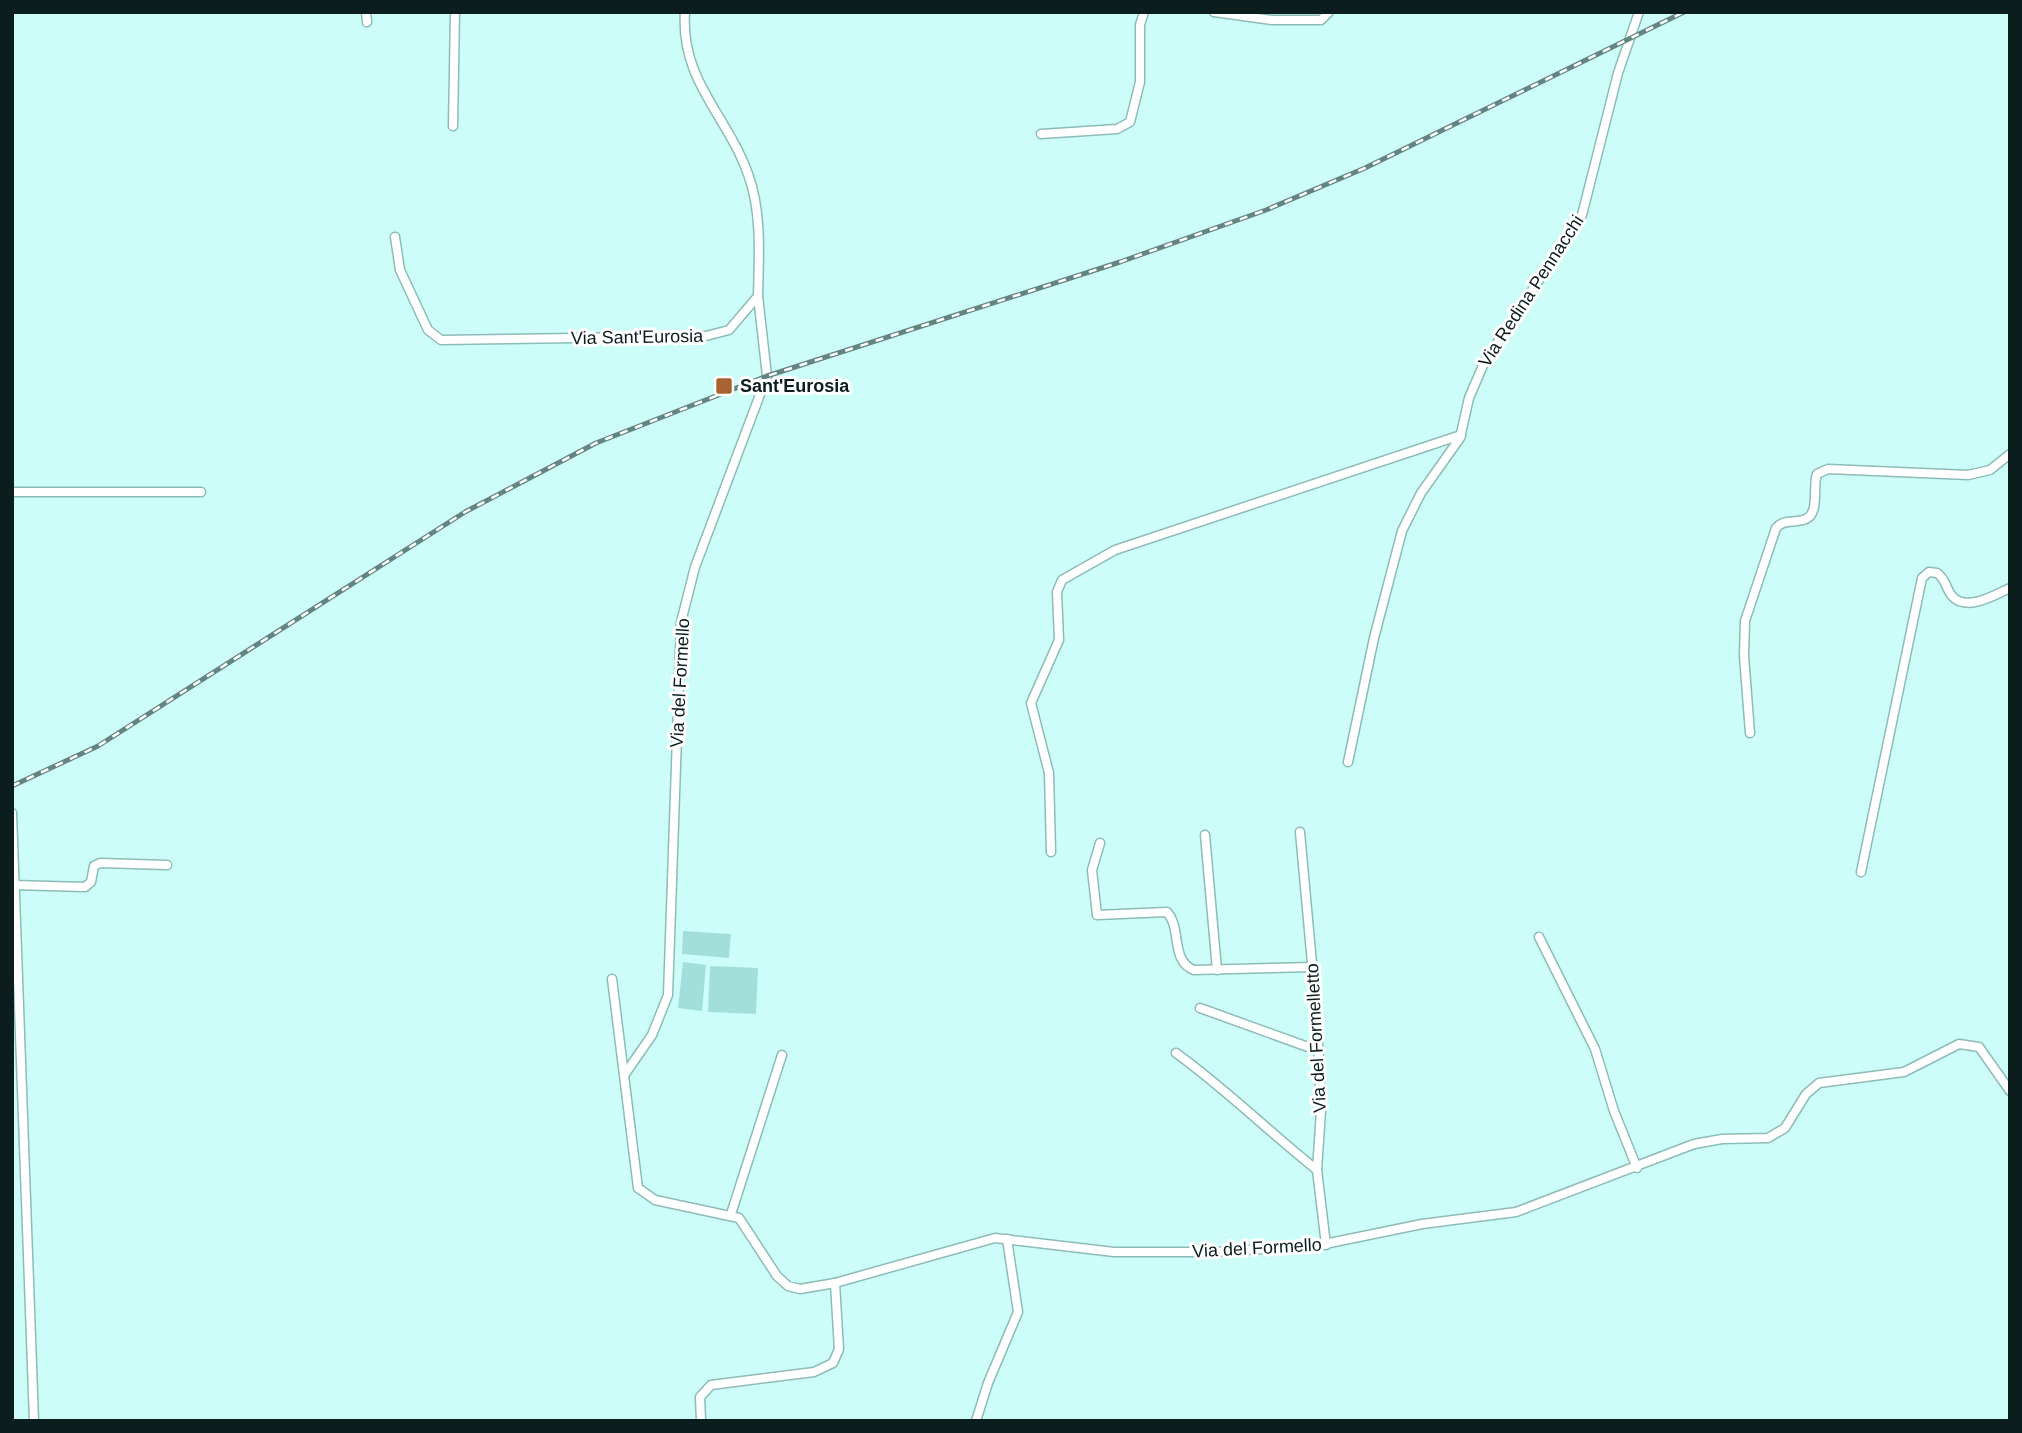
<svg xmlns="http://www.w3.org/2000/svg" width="2022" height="1433" font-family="Helvetica,sans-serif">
<rect width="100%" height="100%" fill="#cdfdf9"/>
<!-- green -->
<g fill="#a3dfda">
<polygon points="683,931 731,934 729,958 682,954"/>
<polygon points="683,962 706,965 702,1011 678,1008"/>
<polygon points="710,966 758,968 756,1014 708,1012"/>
</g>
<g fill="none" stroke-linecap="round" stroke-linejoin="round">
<defs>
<g id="street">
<polyline points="366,12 367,22"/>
<polyline points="1214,12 1272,20 1321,20 1329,12"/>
<polyline points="453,126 455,12"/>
<polyline points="1041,134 1117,129 1130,122 1140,82 1140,25 1144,12"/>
<path d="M395 237 400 270 428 330 441 340 706 336 729 330 758 296C759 257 762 211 748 174 727 115 680 80 685 12"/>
<polyline points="12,492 201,492"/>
<path d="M1750 733 1744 656 1745 621 1776 528C1784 519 1792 523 1803 520 1821 516 1812 487 1817 474L1828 469 1968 475 1990 470 2010 454"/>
<polyline points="1348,762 1374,638 1402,531 1421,493 1460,438 1469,398 1484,363 1582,215 1618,73 1639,12"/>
<polyline points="12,813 34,1421"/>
<polyline points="1300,832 1317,1018 1321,1111 1317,1170 1326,1245"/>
<polyline points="1205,835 1217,970"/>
<path d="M1100 843 1092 870 1097 915 1167 912C1182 928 1170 961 1194 970L1313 967"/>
<polyline points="1051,852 1049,773 1031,703 1059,640 1057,592 1062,580 1115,550 1461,435"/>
<path d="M1861 872 1922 578 1929 572 1937 573C1946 579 1946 589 1952 596 1966 612 1995 595 2010 588"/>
<polyline points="14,885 85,887 91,882 94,866 100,863 167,865"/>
<polyline points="1539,937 1595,1049 1614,1111 1637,1168"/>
<polyline points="612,979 638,1188 655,1200 739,1218 777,1276 788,1286 800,1289 835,1283 995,1238 1114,1252 1214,1252 1315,1246 1422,1224 1516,1212 1694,1144 1722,1139 1768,1138 1785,1128 1806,1094 1819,1083 1904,1072 1959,1044 1979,1047 2010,1091"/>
<polyline points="1200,1008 1319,1051"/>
<path d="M1176 1053C1226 1089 1269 1132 1317 1170"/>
<polyline points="625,1074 652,1035 668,995 681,622 695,567 767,376 758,296"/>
<polyline points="731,1214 782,1055"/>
<polyline points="701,1421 700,1397 711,1385 814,1372 833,1363 839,1349 835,1283"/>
<polyline points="976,1421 988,1383 1018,1312 1007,1239"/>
</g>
</defs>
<!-- street casing -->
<use href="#street" stroke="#8dbcb8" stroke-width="11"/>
<!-- street -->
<use href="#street" stroke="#fff" stroke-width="8"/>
<defs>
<polyline id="rail" points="12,786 98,746 465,512 596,443 767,376 1120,262 1266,210 1365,168 1684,12"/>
</defs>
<!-- rail casing -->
<use href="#rail" stroke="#648481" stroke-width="5"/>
<!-- rail -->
<use href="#rail" stroke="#fff" stroke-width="2.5" stroke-dasharray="8" stroke-linecap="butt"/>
</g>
<!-- markers -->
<rect fill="#a76432" stroke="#fff" stroke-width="2.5" x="715" y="377" width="18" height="18" rx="3.5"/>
<g text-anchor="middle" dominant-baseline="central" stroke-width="6" stroke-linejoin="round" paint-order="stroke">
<!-- street labels -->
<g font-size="18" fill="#0b1d1c" stroke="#fff">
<text transform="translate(1531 291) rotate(-57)">Via Redina Pennacchi</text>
<text transform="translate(637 337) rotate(-1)">Via Sant'Eurosia</text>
<text transform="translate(680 683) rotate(-87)">Via del Formello</text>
<text transform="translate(1316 1038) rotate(-93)">Via del Formelletto</text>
<text transform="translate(1257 1248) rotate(-3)">Via del Formello</text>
</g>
<!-- poi labels -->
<g font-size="18" font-weight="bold" fill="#0b1d1c" stroke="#fff" text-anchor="start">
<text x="740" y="386">Sant'Eurosia</text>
</g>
</g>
<!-- border -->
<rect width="2022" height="1433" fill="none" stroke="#0b1d1c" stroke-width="28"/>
</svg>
